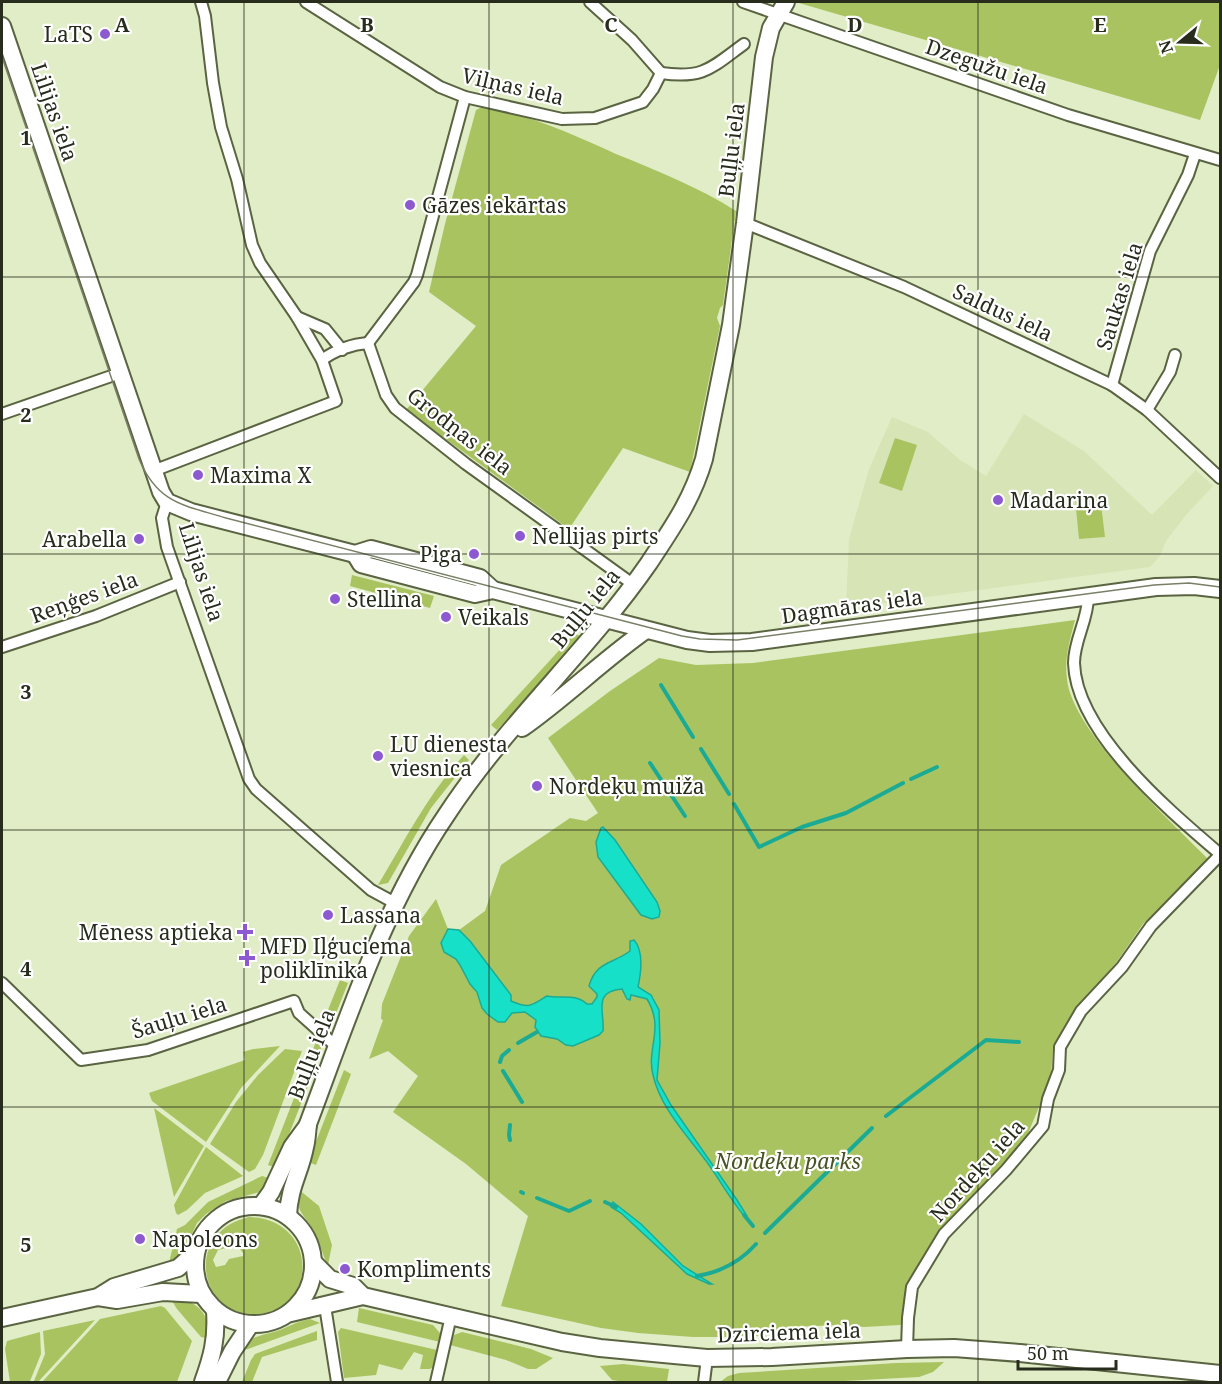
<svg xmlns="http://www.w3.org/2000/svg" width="1222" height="1384" font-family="'Noto Serif',serif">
<rect width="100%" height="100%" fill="#e1edc6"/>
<!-- built -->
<polygon fill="#d7e4b6" points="1024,414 1084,451 1152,515 1196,470 1213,486 1186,515 1166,541 1160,556 1150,567 846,608 849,539 869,469 892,417 928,432 960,460 986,476"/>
<!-- green -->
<g fill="#aac361" fill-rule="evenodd">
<polygon points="799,2 1220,2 1220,65 1200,120 799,3"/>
<path d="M482 107C528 114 574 135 616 154 658 171 698 187 736 211L723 305 720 308 717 318 720 326 690 472 623 448 569 529 406 410 476 326 429 292 445 224 476 110Z"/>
<polygon points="895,438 917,445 902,491 879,483"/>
<polygon points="1100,496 1105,537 1079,539 1075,498"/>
<polygon points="352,575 434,596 430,608 350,586"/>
<path d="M1075 620C1070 640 1064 659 1067 679 1072 732 1171 821 1208 859L1143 924 1116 963 1078 1007 1053 1047 1051 1078 1027 1136 1004 1164 940 1229 909 1282 903 1323 900 1325 864 1327 840 1325 790 1327 753 1337H693L638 1333 601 1328 501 1306 528 1216 466 1164 393 1112 418 1076 388 1051 369 1059 383 1020 381 1019 382 1004 409 936 436 899 448 929 459 930 485 911 501 865 570 818 586 821 598 813 548 738 610 691 659 658 696 665 753 663Z"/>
<polygon points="574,634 581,636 580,640 497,730 491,725"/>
<path d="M464 755 469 760 431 808 388 883 378 885C405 840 428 794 464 755Z"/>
<path d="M340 980 348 983 333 1021C330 1026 326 1027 322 1025Z"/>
<polygon points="317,1039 321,1047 321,1052 276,1168 268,1165"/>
<polygon points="280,1046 241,1088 206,1142 152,1101 149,1093 245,1060 243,1052 253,1049"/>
<polygon points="285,1049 302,1051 263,1155 255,1169 249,1172 210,1144 236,1102 258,1075"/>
<polygon points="344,1070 351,1074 316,1165 308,1162"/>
<polygon points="154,1108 204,1146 174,1197"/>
<polygon points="206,1147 243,1176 205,1193 187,1210 178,1215 176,1213 174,1205"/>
<polygon points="262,1176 272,1179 260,1192 226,1201 206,1214 197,1223 181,1258 168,1267 177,1229 185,1225 208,1202"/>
<path d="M298 1189 319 1206 332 1245 328 1265C322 1255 321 1244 315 1233 306 1215 294 1212 298 1189Z"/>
<path d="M249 1217C318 1219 319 1307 259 1314 199 1320 182 1232 249 1217ZM234 1246 239 1248 243 1253V1256L229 1259 225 1265 216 1267 213 1260 218 1250Z"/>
<path d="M169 1296C199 1303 206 1308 211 1339L201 1337 177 1309Z"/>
<polygon points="161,1306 165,1308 192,1341 177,1382 42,1382 100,1319"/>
<polygon points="359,1308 433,1325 440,1333 440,1342 357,1322"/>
<path d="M310 1319 320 1323 248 1349 238 1350C249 1336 261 1336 277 1331 288 1327 298 1321 310 1319Z"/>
<polygon points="95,1320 39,1381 34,1381 45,1354 43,1331"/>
<polygon points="341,1328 437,1350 434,1366 430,1369 420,1369 423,1355 414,1352 402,1370 379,1364 376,1375 344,1378 338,1332"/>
<polygon points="317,1331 317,1340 262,1357 252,1382 242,1382 251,1360 255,1354"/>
<polygon points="40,1332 41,1354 30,1381 10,1382 5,1349 7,1341"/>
<polygon points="462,1332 531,1349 553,1358 536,1369 528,1369 506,1360 450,1345 454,1335"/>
<polygon points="944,1362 933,1372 919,1377 826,1382 720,1382 728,1376 739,1373 896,1363"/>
<polygon points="623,1364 669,1369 667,1382 624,1382 612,1380 600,1366"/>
</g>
<!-- water -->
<g fill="#16e1c8" stroke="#1bab95" stroke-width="1.5">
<polygon points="603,827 615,840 657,902 660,911 659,917 652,919 641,915 598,857 596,842 601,828"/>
<path d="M448 929 459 930 470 941 511 995V1001C530 1009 530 1006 547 996 562 999 575 993 587 1004H592L597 997V994L589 986C596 961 613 964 630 951V941L634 940C644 951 641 973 638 987L651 995 659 1010 660 1043 657 1080 671 1105 737 1200 747 1216 746 1218C732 1202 721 1182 709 1165 689 1137 661 1110 653 1075 646 1048 665 1029 647 999L631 995 630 1000 627 999 622 989C592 991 605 1013 603 1031L599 1035 573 1046 566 1045 557 1039 541 1036 535 1027 536 1020 525 1012 512 1013 505 1022H498L487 1014 482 1008 477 992 470 984 460 965 456 959 444 952 441 943Z"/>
<polygon points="613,1202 641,1224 683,1266 712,1284 709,1284 687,1274 621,1213 611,1207"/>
</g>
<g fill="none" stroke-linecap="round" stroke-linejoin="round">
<!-- stream -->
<g stroke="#1bab95" stroke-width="4">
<polyline points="661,685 693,737"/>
<polyline points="701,749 729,794"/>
<polyline points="650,763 685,816"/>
<polyline points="911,779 937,767"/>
<polyline points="734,804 759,847 802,827 846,813 903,783"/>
<polyline points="518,1043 537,1032"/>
<polyline points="500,1062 502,1056 509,1050"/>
<polyline points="503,1071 522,1102"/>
<polyline points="886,1116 986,1040 1019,1042"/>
<polyline points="510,1140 509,1135 510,1125"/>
<polyline points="521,1192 523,1193"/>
<polyline points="537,1198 569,1211 590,1201"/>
<polyline points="605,1202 616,1207"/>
<polyline points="744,1215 753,1226"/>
<polyline points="765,1233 872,1128"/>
<path d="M697 1276C721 1272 740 1262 756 1244"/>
</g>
<defs>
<g id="street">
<polyline points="306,2 440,87 465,97 562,119 595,118 643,102 653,89 661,73"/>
<polyline points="590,2 632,40 661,73"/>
<polyline points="743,2 1068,115 1220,160"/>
<path d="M661 73C704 79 711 68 744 44"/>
<polyline points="745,223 904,287 1112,385 1147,410 1220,478"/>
<polyline points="297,317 325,329 342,350"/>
<polyline points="368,343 386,395 395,408 466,464 634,585"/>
<polyline points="368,343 414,282 417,275 465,97"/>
<path d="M322 360C335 350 353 344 368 343"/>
<polyline points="1112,385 1150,251 1188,175 1195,154"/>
<polyline points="1147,410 1170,372 1175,355"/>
<polyline points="2,414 120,373"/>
<polyline points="153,471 336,401 322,360 297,317 260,263 252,245 237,179 221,127 213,83 205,16 201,2"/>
<polyline points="167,502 162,518 167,547 249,779 256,789 371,890 395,903"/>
<path d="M1088 597C1088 620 1074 640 1074 663 1076 733 1171 812 1220 854"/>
<polyline points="2,647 96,616 180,582"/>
<polyline points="2,983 81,1060 148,1050 294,1001 299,1013 337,1047"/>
<polyline points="325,1306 337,1382"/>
<polyline points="907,1349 908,1318 912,1287 944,1234 1006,1170 1043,1126 1048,1099 1059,1070 1060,1047 1081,1011 1122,967 1151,926 1220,855"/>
<polyline points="436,1382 451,1316"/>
<polyline points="704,1382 707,1358"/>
</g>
<g id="secondary">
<polyline points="2,26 161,492 167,502 191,512 355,554 371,549 480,578 493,590"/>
<polyline points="355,554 361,564 475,594 493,590 687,640 710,643 752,642 1156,587 1194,586 1220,589"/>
<path d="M522 728C565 698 603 660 646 630"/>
<circle cx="254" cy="1265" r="59"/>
<polyline points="261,1206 271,1192 292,1147 308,1125"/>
<path d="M288 1216C289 1187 300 1173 305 1147 307 1140 307 1132 308 1124 348 1018 383 908 447 814 506 724 588 651 649 563 672 528 692 500 704 459L731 325 745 223 764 57 771 28 786 2"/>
<polyline points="313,1262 330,1279 353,1286 363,1296"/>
<polyline points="98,1297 117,1300 163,1292 201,1294"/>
<polyline points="291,1313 363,1296 562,1342 600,1348 674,1355 707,1358 772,1357 907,1349 954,1348 1020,1353 1220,1374"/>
<polyline points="2,1318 98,1297 114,1287 178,1268 195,1253"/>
<path d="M203 1382C212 1357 217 1339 215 1311"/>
<polyline points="217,1382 232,1352 250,1325"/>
</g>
</defs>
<!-- street casing -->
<use href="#street" stroke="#5a6442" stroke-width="14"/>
<!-- secondary casing -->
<use href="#secondary" stroke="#5a6442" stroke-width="20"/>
<!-- street -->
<use href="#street" stroke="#fff" stroke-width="10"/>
<!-- secondary -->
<use href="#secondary" stroke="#fff" stroke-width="16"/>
<!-- tram -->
<path stroke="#798067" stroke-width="1.5" d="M2 57 139 459C158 504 184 505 226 518L682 636 700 639 737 640 1154 585 1189 583 1220 587"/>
</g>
<!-- grid -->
<path fill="none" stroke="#282c1d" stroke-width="1.5" stroke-opacity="0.55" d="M244 2V1382M489 2V1382M733 2V1382M978 2V1382M2 277H1220M2 554H1220M2 830H1220M2 1107H1220"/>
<!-- markers -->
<g fill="#8d59d1" stroke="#fff" stroke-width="2">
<circle cx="105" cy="34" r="6"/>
<circle cx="410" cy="205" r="6"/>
<circle cx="198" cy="475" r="6"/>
<circle cx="998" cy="500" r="6"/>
<circle cx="520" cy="536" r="6"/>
<circle cx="139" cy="539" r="6"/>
<circle cx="474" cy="554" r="6"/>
<circle cx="335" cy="599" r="6"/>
<circle cx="446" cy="617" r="6"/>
<circle cx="378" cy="756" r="6"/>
<circle cx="537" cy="786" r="6"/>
<circle cx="328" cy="915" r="6"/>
<path d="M242 923h6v6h6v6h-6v6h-6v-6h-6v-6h6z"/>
<path d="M244 949h6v6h6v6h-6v6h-6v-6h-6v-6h6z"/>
<circle cx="140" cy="1239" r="6"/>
<circle cx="345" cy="1269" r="6"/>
</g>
<g text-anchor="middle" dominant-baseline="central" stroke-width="4.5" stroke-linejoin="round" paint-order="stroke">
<!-- poi labels -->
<g font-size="21" fill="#282c1d" stroke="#fff" text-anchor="start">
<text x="93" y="34" text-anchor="end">LaTS</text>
<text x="422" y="205">Gāzes iekārtas</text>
<text x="210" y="475">Maxima X</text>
<text x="1010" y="500">Madariņa</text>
<text x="532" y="536">Nellijas pirts</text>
<text x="127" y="539" text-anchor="end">Arabella</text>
<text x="462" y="554" text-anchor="end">Piga</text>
<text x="347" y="599">Stellina</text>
<text x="458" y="617">Veikals</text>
<text x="390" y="744">LU dienesta<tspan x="390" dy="24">viesnica</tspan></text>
<text x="549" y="786">Nordeķu muiža</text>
<text x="340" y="915">Lassana</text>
<text x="233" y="932" text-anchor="end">Mēness aptieka</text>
<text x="260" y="946">MFD Iļģuciema<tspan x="260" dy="24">poliklīnika</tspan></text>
<text x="152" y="1239">Napoleons</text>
<text x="357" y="1269">Kompliments</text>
</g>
<!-- street labels -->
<g font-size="21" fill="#282c1d" stroke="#fff">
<text transform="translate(987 66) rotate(19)">Dzegužu iela</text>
<text transform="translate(513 86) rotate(13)">Viļņas iela</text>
<text transform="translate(55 112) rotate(71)">Lilijas iela</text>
<text transform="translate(731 150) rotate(-83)">Buļļu iela</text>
<text transform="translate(1119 296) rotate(-73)">Saukas iela</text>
<text transform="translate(1003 312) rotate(25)">Saldus iela</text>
<text transform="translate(460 431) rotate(38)">Grodņas iela</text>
<text transform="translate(202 572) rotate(72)">Lilijas iela</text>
<text transform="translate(84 597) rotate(-20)">Reņģes iela</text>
<text transform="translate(852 606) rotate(-8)">Dagmāras iela</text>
<text transform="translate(585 608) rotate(-51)">Buļļu iela</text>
<text transform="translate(179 1017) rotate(-17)">Šauļu iela</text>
<text transform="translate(311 1054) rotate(-69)">Buļļu iela</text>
<text transform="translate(977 1170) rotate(-48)">Nordeķu iela</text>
<text transform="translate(789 1332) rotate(-2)">Dzirciema iela</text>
</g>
<!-- park labels -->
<g font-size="21" font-style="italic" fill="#475324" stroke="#fff">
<text x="788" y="1161">Nordeķu parks</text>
</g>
</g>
<g font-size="20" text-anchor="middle" font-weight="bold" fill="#282c1d" stroke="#fff" stroke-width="4.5" stroke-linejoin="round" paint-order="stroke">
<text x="122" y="32">A</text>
<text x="367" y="32">B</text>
<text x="611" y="32">C</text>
<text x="855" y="32">D</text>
<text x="1100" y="32">E</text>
<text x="26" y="145">1</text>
<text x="26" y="422">2</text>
<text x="26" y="699">3</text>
<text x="26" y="976">4</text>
<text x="26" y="1252">5</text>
</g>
<!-- border -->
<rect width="1222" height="1384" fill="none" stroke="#282c1d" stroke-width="6"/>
<!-- north arrow -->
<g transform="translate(1180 42) rotate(251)" stroke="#ffffff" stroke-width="4.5" paint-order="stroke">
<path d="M0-4.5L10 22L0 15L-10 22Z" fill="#282c1d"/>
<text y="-9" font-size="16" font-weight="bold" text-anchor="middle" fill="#282c1d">N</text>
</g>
<!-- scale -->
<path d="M1018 1360v9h98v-9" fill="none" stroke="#282c1d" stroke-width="3"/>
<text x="1027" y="1360" font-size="18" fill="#282c1d" stroke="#ffffff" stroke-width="4.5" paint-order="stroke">50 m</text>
</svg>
